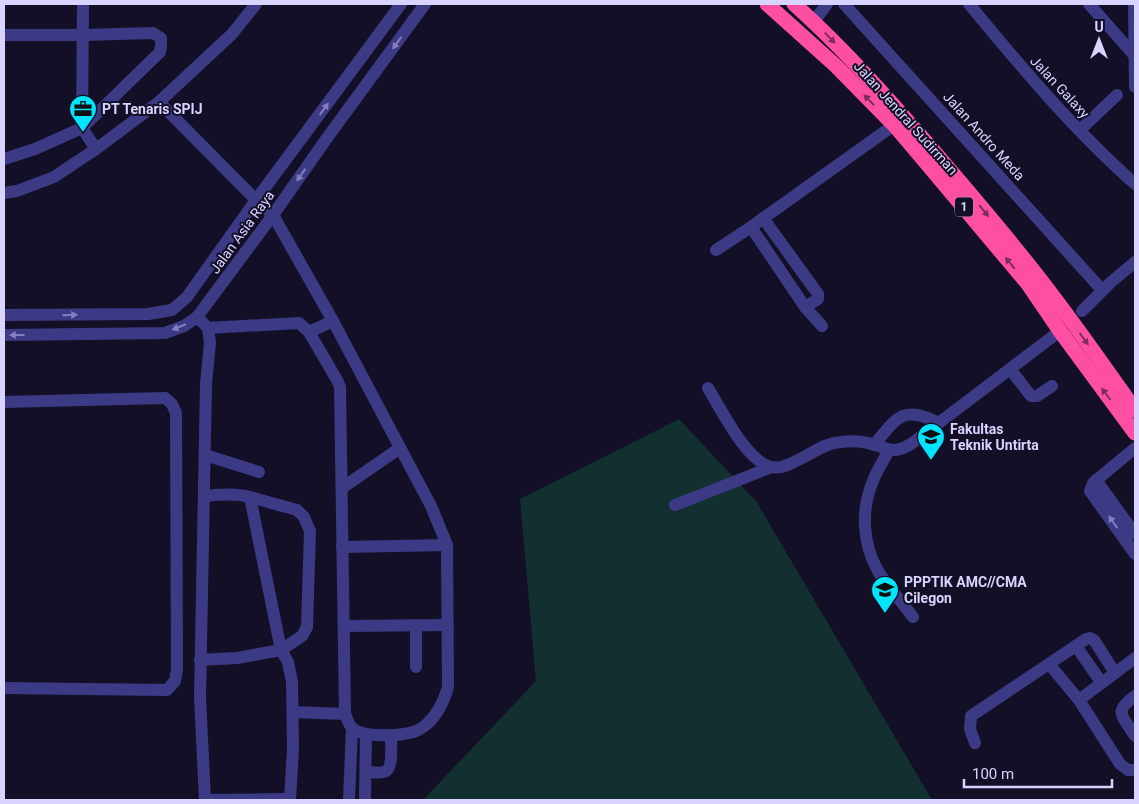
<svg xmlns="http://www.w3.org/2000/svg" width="1139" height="804" font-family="Roboto,sans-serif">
<rect width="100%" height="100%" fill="#130f26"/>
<!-- green -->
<polygon fill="#12302f" points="679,419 756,501 932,800 423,800 536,681 520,499"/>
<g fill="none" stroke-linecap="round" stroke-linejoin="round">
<!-- minor -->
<g stroke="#3d3a85" stroke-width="12">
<polyline points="844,4 1102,290"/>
<path d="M969 4C1021 67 1074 130 1135 184"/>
<polyline points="1089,4 1134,55"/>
<polyline points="1134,4 1135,87"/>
<polyline points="814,21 827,4"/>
<polyline points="4,35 83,35 153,33 161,38 161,46 160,52 82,128"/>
<path d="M159 102 256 200 273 215 333 321 431 506 447 545 448 687C444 701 438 714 427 724 423 727 418 731 413 732 400 736 363 738 352 728 349 725 347 718 345 714L340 387 337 380 309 332 299 323 208 328 197 317"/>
<polyline points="82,128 83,4"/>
<polyline points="1080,130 1117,95"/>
<polyline points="4,159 35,149 82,128 96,149"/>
<polyline points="4,193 17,191 54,177 96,149 159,102 232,34 256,4"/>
<polyline points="763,218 818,294 818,299 805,307"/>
<polyline points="716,250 751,227"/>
<polyline points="1082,311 1110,283 1135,262"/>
<polyline points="4,315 148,314 172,310 187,297 256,200 401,4"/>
<polyline points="822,326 805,307 751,227 894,125"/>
<polyline points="309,332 333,321"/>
<polyline points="4,335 165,333 184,326 197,317 273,215 327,138 425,4"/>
<polyline points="1010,369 1031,396 1037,396 1052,386"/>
<path d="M708 388C721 409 746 461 771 467 779 469 789 465 796 461 812 454 824 443 841 442 850 441 860 441 868 443 888 447 891 456 911 444L1060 331"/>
<polyline points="4,402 165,398 172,404 176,413 177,669 175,681 167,690 4,688"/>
<path d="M874 445C897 417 903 405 939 423"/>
<polyline points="1135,448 1093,483 1090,491 1135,554"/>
<path d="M889 450C884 460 877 470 873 481 861 509 862 543 878 571 888 587 902 602 913 617"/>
<polyline points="205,455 259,472"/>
<polyline points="1096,480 1135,534"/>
<polyline points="342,488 400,448"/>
<path d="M205 496C221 494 235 493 250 497L281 650 288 662 292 682 293 749 290 800"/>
<polyline points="675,505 772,467"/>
<polyline points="342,547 447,545"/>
<polyline points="416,625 416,667"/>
<polyline points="344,626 448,625"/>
<polyline points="1076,646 1101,682"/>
<polyline points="200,660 237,658 281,650 302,636 307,627 310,531 304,517 297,510 250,497"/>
<polyline points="1049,664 1079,700 1120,764 1128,770 1135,770"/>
<path d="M1135 696C1112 712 1123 716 1135 736"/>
<polyline points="1079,700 1135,658"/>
<polyline points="293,712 345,714"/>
<polyline points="975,743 970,729 971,716 1086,639 1090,638 1094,640 1115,673"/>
<path d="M366 772C372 772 382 774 386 771 393 767 391 743 391 735"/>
<polyline points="205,800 200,697 206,384 210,343 208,328"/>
<polyline points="205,800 290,799"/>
<polyline points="349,800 352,728"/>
<polyline points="365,800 366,734"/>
</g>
<!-- highway -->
<g stroke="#ff4fa3" stroke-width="15">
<polyline points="767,4 836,66 894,125 917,152 1028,284 1060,331 1135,433"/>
<path d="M794 4C841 46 884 94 925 141 966 189 1008 237 1046 287 1077 327 1106 369 1135 410"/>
</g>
</g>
<!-- one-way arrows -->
<defs><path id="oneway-solid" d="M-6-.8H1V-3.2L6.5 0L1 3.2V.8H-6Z" transform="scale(1.25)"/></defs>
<g fill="#7d2c5e">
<use href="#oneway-solid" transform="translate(830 38) rotate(46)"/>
<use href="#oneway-solid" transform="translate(869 100) rotate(-134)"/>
<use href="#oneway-solid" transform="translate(984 211) rotate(51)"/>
<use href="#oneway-solid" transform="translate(1010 263) rotate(-130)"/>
<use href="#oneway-solid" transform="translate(1084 339) rotate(54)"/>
<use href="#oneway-solid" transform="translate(1106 394) rotate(-127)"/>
</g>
<g fill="#837fbc">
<use href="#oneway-solid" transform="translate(397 43) rotate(126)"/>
<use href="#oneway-solid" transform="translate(324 109) rotate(-54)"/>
<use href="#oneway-solid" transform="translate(301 175) rotate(125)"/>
<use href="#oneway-solid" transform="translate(70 315) rotate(-1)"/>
<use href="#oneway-solid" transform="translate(179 327) rotate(157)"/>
<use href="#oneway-solid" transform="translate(17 335) rotate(-180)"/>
<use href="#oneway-solid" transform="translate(1113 522) rotate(-125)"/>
</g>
<!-- icons -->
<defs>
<symbol id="office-pin" viewBox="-11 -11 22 30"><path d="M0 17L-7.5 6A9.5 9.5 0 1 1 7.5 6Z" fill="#00e5ff" stroke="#130f26"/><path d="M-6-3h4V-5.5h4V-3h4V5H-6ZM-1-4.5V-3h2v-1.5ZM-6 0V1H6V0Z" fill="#111"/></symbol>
<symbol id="university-pin" viewBox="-11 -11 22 30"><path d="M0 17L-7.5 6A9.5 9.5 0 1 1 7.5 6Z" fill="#00e5ff" stroke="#130f26"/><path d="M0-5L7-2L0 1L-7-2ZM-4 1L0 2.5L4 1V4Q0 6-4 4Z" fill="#111"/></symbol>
</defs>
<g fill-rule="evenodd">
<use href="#office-pin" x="67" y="93" width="32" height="43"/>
<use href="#university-pin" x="915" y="421" width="32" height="43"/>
<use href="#university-pin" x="869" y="574" width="32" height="43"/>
</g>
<g text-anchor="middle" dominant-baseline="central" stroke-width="4" stroke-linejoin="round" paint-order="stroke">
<!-- shield labels -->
<rect fill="#130f26" stroke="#9e99be" stroke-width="1" x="955" y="197.5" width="18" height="19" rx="4"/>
<g font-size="12" font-weight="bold" fill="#d9d4ff">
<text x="964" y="207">1</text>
</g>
<!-- street labels -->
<g font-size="14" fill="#d9d4ff" stroke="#130f26">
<text transform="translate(1060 87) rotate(47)">Jalan Galaxy</text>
<text transform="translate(906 118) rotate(48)">Jalan Jendral Sudirman</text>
<text transform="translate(984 136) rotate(48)">Jalan Andro Meda</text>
<text transform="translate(242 232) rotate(-54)">Jalan Asia Raya</text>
</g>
<!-- poi labels -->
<g font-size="14" font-weight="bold" fill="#d9d4ff" stroke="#130f26" text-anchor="start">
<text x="102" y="109">PT Tenaris SPIJ</text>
<text x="950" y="429">Fakultas<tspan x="950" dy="16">Teknik Untirta</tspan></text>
<text x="904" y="582">PPPTIK AMC//CMA<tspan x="904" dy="16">Cilegon</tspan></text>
</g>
</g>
<!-- border -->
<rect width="1139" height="804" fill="none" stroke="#d9d4ff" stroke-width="10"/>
<!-- north arrow -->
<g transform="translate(1099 40)" stroke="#130f26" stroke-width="4" paint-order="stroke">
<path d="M0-4L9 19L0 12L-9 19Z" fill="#d9d4ff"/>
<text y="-8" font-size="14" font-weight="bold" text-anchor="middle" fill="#d9d4ff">U</text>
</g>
<!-- scale -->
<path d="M964 779v8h148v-8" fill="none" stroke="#d9d4ff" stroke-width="2.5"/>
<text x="972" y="779" font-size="15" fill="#d9d4ff" stroke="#130f26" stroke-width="4" paint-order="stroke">100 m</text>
</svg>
